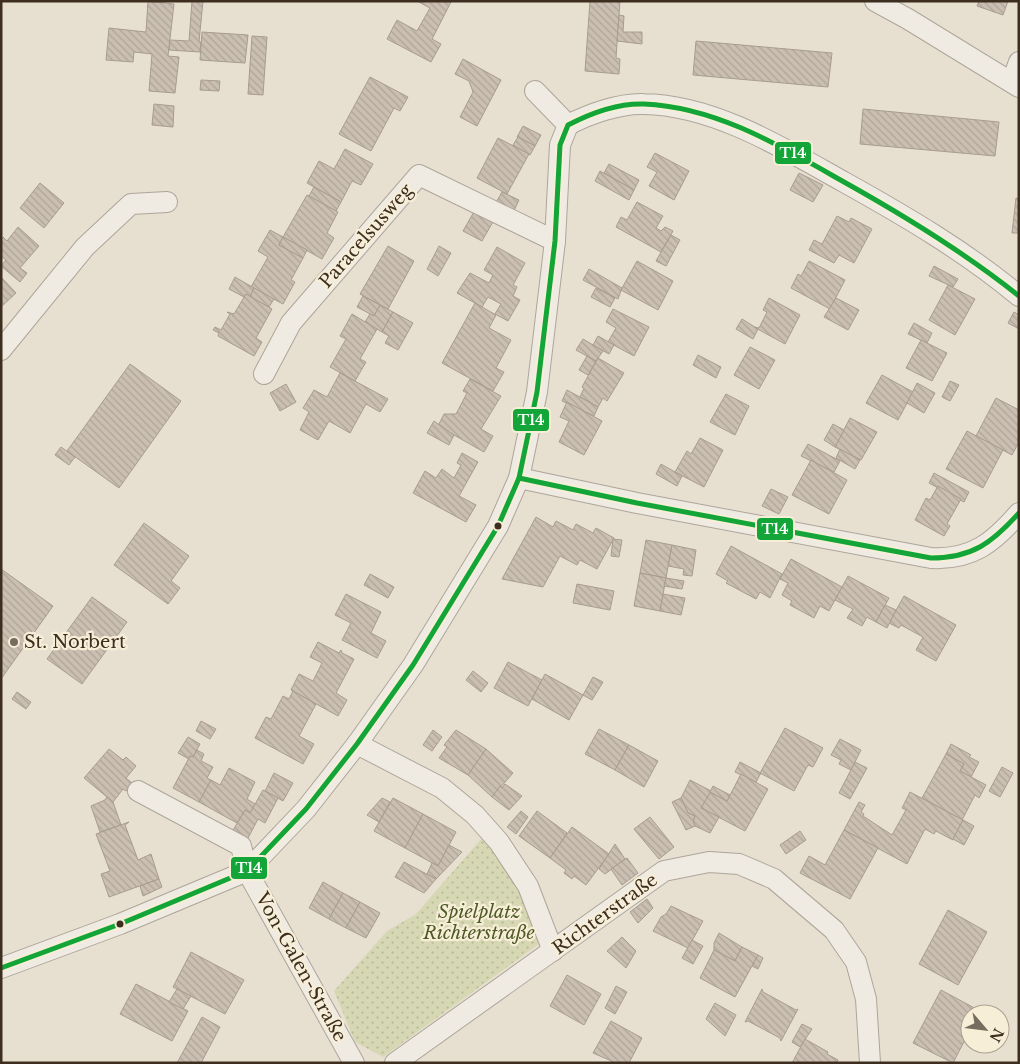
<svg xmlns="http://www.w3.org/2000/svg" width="1020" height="1064" font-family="'Libre Baskerville',serif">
<defs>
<pattern id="park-dots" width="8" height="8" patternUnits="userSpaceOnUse" patternTransform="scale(1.25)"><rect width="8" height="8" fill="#d6d7b3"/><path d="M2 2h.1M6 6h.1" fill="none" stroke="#b9b99a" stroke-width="1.8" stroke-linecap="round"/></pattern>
<pattern id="building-back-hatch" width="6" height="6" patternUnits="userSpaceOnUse" patternTransform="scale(1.25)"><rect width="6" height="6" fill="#cbbfb2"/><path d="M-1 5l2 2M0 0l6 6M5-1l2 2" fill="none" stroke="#afa499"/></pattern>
</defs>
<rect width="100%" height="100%" fill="#e7e0d1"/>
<!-- park -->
<polygon fill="url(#park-dots)" points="482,838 522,890 543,941 383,1057 355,1042 334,991 387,931 416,914"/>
<!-- building -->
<g fill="url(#building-back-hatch)" stroke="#a89c90">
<polygon points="148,1 174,4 168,56 179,57 175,93 149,91 152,54 134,52 133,62 106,60 109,28 146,32"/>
<polygon points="192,1 203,1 199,42 201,42 200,52 169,50 170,40 189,41"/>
<polygon points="417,1 451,2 432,39 441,44 431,62 387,39 397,20 417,31 430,8"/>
<polygon points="590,1 620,1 616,58 620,59 619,74 585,71"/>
<polygon points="979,1 1008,1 1003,15 977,6"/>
<polygon points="619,15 624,16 623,32 642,32 642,44 617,41"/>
<polygon points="202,32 248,35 245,63 200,60"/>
<polygon points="252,36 267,37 263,95 248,94"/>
<polygon points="696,41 832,53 828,87 693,75"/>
<polygon points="463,59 501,80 477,126 460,117 473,92 469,81 455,74"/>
<polygon points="370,77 408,97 400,111 394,108 371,151 339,134"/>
<polygon points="201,80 220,81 219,91 200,90"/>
<polygon points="154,104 174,106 173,127 152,125"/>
<polygon points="863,109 999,122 995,156 860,144"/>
<polygon points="523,126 541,135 535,146 517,137"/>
<polygon points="518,137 535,146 530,155 513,145"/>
<polygon points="498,138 529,154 507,194 477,178"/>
<polygon points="345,149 373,164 361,185 352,181 341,202 307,183 319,161 334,169"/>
<polygon points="655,153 689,171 674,200 649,186 657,172 647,167"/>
<polygon points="609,164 639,180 634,190 604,173"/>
<polygon points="600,171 634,190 629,200 595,181"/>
<polygon points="799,173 823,185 813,202 790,190"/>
<polygon points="40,183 64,203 44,228 20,208"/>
<polygon points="314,187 341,202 336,211 309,196"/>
<polygon points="502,192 519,200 512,215 494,206"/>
<polygon points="307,195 338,212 327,233 334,238 322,259 283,237"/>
<polygon points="1016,198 1019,199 1019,233 1012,233"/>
<polygon points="637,202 663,216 656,228 661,231 665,227 673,231 661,252 616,227 621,217 627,220"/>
<polygon points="475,210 494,220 482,241 463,231"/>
<polygon points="837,216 849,222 851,218 872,229 854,263 839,255 834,263 809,250 814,240 822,244"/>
<polygon points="18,227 39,246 20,268 27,273 20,282 1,266 6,260 1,256 1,239 3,237 7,241"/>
<polygon points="270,230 283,237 279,245 303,258 291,280 295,282 283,304 251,287 268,257 258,251"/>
<polygon points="671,235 680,240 666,266 656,261"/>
<polygon points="283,237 307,250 303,258 279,245"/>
<polygon points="388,246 414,261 388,309 360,294"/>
<polygon points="439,246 451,253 438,276 427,269"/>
<polygon points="497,247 525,263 513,285 517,287 513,296 520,300 508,321 495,314 501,304 488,297 482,307 457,293 470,273 489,283 493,275 484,270"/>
<polygon points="637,261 673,281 658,310 621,290"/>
<polygon points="809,261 845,280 830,309 791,288 798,274 801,276"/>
<polygon points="934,266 958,279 953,287 929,276"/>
<polygon points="589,269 622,288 618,299 583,280"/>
<polygon points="1,277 16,293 1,307"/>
<polygon points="235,277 254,288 250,297 246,294 244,297 229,289"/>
<polygon points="948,285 975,299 955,335 929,320"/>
<polygon points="254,288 274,299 269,307 250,297"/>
<polygon points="596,288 615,298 610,307 591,297"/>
<polygon points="246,294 272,309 256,338 262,342 254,356 218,336 219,333 213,330 215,327 221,330 230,314 227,312 234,314"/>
<polygon points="363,296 380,305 374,316 357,307"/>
<polygon points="769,298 800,315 785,344 754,327 759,328 767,312 763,310"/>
<polygon points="836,298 859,310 848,330 824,317"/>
<polygon points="475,303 496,315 489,328 511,340 496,368 504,372 493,391 442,363"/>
<polygon points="380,305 393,312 382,332 365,322 370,314 374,316"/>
<polygon points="613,309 649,327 634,356 608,342 616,328 606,322"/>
<polygon points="393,312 413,323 398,350 385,343 389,336 382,332"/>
<polygon points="1014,312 1019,315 1019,329 1008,323"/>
<polygon points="352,314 377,329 360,359 366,362 355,381 330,367 346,339 340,336"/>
<polygon points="742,319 758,329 753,339 736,329"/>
<polygon points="914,323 932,333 927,343 908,334"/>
<polygon points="598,336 614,345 609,354 593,345"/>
<polygon points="583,339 603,351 596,361 576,350"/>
<polygon points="921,340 947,353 932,381 906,368"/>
<polygon points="750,347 775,360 759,389 734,375"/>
<polygon points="698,355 721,367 716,378 693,365"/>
<polygon points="587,356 596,361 588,375 579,370"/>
<polygon points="598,358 624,373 607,401 603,398 598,407 580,397 584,388 582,387"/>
<polygon points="130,364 181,401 119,488 67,451"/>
<polygon points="340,373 388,399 380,412 366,404 350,433 329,421 318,440 300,430 309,412 303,408 314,390 327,397"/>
<polygon points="882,375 913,392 898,420 866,403"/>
<polygon points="470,379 501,396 481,429 493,436 484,452 438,426 444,414 456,414 467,393 463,391"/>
<polygon points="950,381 959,385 950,401 942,397"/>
<polygon points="917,383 935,393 924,413 907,403"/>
<polygon points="286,384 296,402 280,411 270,393"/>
<polygon points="567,390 598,407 594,416 562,401"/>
<polygon points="726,394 749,406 735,435 710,422"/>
<polygon points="996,398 1019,410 1019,442 1012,455 976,436"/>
<polygon points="567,402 602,421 584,455 559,442 569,421 560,417"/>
<polygon points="850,418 877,432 861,460 835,447"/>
<polygon points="434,421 454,435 449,445 427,433"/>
<polygon points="833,424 844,430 835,447 824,440"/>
<polygon points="967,431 1003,450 983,488 946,469"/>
<polygon points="700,438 723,450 704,487 675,472 687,451 691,454"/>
<polygon points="808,444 840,461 834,472 801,456"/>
<polygon points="61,447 75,457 69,465 55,455"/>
<polygon points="840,449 860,460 855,469 836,458"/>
<polygon points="462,453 478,462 459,496 476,505 466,522 413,493 425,471 436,478 442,469 454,478 461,465 457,463"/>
<polygon points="811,460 847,480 829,514 792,495"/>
<polygon points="661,464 682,476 677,486 656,474"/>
<polygon points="934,473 969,492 964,502 929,483"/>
<polygon points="938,486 961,499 947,524 950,526 944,536 915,520 926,498 930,500"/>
<polygon points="771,489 788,497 779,514 762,506"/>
<polygon points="536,517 553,527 556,521 573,530 576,524 593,533 596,528 614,538 597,569 580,560 577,565 560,556 543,587 502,579"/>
<polygon points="144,523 189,556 171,581 180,588 168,604 114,565"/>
<polygon points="613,539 622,540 619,557 611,556"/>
<polygon points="646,540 672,545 666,578 640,573"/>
<polygon points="672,545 696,550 692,576 683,575 684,569 668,566"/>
<polygon points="731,546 782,574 770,598 760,592 756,599 726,583 728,581 716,574"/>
<polygon points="791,559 842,587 829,611 820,606 814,618 790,605 792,601 782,595 788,583 780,579"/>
<polygon points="1,569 53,606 1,679"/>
<polygon points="640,573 666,578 660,611 634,606"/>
<polygon points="370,574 394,587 388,598 364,585"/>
<polygon points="848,576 889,598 876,622 867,617 862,626 847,618 853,609 835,600"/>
<polygon points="666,578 684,581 682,589 664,586"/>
<polygon points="577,584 614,591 610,610 573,603"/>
<polygon points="346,594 381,612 371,633 386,641 377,658 342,640 351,623 335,615"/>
<polygon points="663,594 685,598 681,615 660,611"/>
<polygon points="904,596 956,625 936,661 916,650 923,637 901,625 899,628 889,623"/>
<polygon points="92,597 127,622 82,684 47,659"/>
<polygon points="885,605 896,610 887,628 876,622"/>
<polygon points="318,642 339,653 341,650 342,653 354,659 336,693 347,700 338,716 291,690 299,674 313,681 322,663 310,657"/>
<polygon points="508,662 542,680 528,706 494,688"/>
<polygon points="473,671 488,683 481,692 466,680"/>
<polygon points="545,674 583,695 569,720 532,699"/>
<polygon points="593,677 603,682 592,700 583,695"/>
<polygon points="293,691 316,704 299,736 314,744 303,764 255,738 266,717 271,719 283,696 289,699"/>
<polygon points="17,692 31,702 26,709 12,699"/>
<polygon points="201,721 216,729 210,739 196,731"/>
<polygon points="785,728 823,748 813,767 808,765 794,791 760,773"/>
<polygon points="599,729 629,745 615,770 585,754"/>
<polygon points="433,730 442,737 432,751 423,745"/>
<polygon points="456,730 486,749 468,775 439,758 447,747 444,745"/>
<polygon points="188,737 200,744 193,757 190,756 189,759 178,753"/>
<polygon points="840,739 861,750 851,770 839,764 841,760 831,755"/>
<polygon points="951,744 971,755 969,757 979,762 971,777 960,771 964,764 946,754"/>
<polygon points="629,745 658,761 644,787 615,770"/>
<polygon points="109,749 123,760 126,757 136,766 126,778 132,783 126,791 123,789 113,802 84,778"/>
<polygon points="486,749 513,773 492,797 468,775"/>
<polygon points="197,750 204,754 201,761 213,767 207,778 211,780 199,802 173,788 190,756 193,757"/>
<polygon points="946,754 964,764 960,771 986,785 979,798 975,795 962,820 922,798"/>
<polygon points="740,762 761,773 756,782 735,772"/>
<polygon points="855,762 867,768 850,799 839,793"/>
<polygon points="1002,767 1013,773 1000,797 989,791"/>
<polygon points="229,768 255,782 247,799 255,804 250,813 245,810 237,823 199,802 211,780 220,785"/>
<polygon points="274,773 293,783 283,801 265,791"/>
<polygon points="741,774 768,789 745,831 701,808 710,792 727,801"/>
<polygon points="690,780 711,791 701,808 719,817 710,833 695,826 693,821 695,816 688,813 681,798"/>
<polygon points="505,784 522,796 509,810 492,797 500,786 502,788"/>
<polygon points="713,786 730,795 727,801 710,792"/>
<polygon points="263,790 278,798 265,823 258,819 247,840 232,832 245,810 250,813"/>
<polygon points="910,792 963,820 953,840 936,831 934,834 925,829 907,864 844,830 859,802 865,805 861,812 864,814 863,816 892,835 906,810 902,808"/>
<polygon points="107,797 113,802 121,825 100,832 91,806 105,800"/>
<polygon points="382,798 390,802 379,822 367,815"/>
<polygon points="393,798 423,814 405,848 374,831"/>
<polygon points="681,798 688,813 695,816 693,821 695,826 686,830 672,802"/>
<polygon points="521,811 528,817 516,834 507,827"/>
<polygon points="537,811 567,833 550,858 519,836"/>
<polygon points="423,814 456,832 438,866 405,848"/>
<polygon points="650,817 674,847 659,859 634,829"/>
<polygon points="963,820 974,826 964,845 953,839"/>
<polygon points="129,822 125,825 138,860 151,854 159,879 109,897 101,874 110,871 96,834"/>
<polygon points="572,827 609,854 586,885 574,876 572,879 564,873 566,870 550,858"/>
<polygon points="844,830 878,848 850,899 800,873 809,856 825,865"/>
<polygon points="800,831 806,840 786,854 780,845"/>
<polygon points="615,844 625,859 605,874 599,869"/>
<polygon points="449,845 462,852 436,879 427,874 432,863 438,866"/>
<polygon points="627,858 638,873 622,885 611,869"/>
<polygon points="404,862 436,879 424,893 395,877"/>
<polygon points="159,879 162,887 143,896 140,886"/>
<polygon points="323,882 343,893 329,919 309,908"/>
<polygon points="343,893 360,902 346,928 329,919"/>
<polygon points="647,899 653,908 638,923 630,912"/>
<polygon points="360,902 380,913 366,938 346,928"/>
<polygon points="671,906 703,921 688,948 653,931 661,917 666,914"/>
<polygon points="948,910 987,932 958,985 919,964"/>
<polygon points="719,933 742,947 735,961 714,950 714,943"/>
<polygon points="622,937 636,951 626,968 607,951"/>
<polygon points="692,940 703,946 693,964 682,958"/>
<polygon points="742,947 758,955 735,997 700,978 714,950 735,961"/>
<polygon points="191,952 244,980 225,1014 173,987"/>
<polygon points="758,955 763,958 758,969 752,966"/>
<polygon points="567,975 601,994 584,1025 550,1006"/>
<polygon points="136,984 188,1011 172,1041 120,1014"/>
<polygon points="616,986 627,992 615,1014 605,1008"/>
<polygon points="177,989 191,996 183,1009 169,1002"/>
<polygon points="762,989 763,992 796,1010 798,1009 781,1041 780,1038 748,1021 745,1022"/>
<polygon points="941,990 980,1011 979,1014 970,1014 970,1030 953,1063 913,1043"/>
<polygon points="715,1003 736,1015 725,1036 706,1019"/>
<polygon points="202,1017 220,1027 201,1063 177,1063"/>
<polygon points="611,1021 642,1038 629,1063 616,1063 593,1053"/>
<polygon points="802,1024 812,1029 800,1047 792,1042"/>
<polygon points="805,1039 828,1052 827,1054 838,1060 837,1063 792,1063"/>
</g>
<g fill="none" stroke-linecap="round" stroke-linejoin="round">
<defs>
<g id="street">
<polyline points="875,1 908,19 1019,87"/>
<polyline points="1012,82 1019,62"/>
<polyline points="535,91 568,125"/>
<path d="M568 125C589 114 620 103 644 104 714 105 785 149 844 182 905 216 965 251 1019 296"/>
<polyline points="1,350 85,247 131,204 167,202"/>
<polyline points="264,374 291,323 419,175 555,241"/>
<path d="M519 478 637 503 931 558C972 560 993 543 1019 513"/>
<polyline points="357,744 442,788 475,815 499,842 528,886 553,951"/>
<polyline points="138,791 241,846 247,871 354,1063"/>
<polyline points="1,968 120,924 247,871 306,809 357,744 413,665 498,526 519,478 537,392 555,241 560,145 568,125"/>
<polyline points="395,1063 664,871 709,862 739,864 774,879 834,930 856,962 866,999 870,1063"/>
</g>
</defs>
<!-- street casing -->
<use href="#street" stroke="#ada599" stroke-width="22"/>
<!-- street -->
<use href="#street" stroke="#efebe3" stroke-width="20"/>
<defs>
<g id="bus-1">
<path d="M519 478 637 503 931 558C972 558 992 543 1019 513"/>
<path d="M1 968 120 924 247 871 306 809 357 744 413 665 498 526 519 478 537 392 555 241 560 145 568 125C591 113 618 103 644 104 717 107 782 147 844 182 905 216 964 252 1019 296"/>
</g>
</defs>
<!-- bus-1 casing -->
<use href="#bus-1" stroke="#f7eed8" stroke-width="9"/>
<!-- bus-1 -->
<use href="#bus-1" stroke="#13a538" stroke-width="5"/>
</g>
<!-- markers -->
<g fill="#3d2e20" stroke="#f7eed8" stroke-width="2">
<circle cx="498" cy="526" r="4.5"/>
<circle cx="120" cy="924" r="4.5"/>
</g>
<circle fill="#786c5e" stroke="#f7eed8" stroke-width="2" cx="14" cy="642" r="5"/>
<g text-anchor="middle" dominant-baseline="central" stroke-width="4.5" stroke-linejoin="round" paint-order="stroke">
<!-- street labels -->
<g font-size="18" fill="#3d2e20" stroke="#f7eed8">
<text transform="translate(366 236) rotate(-49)">Paracelsusweg</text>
<text transform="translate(605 914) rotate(-36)">Richterstraße</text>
<text transform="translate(301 967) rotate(61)">Von-Galen-Straße</text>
</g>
<!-- poi labels -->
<g font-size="18" fill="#3d2e20" stroke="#f7eed8" text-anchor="start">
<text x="24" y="642">St. Norbert</text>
</g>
<!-- park labels -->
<g font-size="18" font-style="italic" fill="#4d5a26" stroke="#f7eed8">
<text x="479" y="912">Spielplatz<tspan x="479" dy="21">Richterstraße</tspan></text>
</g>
</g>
<g stroke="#f7eed8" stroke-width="2">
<rect x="774" y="141" width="38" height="24" rx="5" fill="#13a538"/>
<rect x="512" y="408" width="38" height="24" rx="5" fill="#13a538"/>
<rect x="756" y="517" width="38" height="24" rx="5" fill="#13a538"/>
<rect x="230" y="856" width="38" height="24" rx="5" fill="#13a538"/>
</g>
<g font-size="14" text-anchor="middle" font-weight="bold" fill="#fff">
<text x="793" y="158">T14</text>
<text x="531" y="425">T14</text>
<text x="775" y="534">T14</text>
<text x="249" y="873">T14</text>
</g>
<!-- border -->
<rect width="1020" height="1064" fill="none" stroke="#3d2e20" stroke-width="5"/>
<!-- north arrow -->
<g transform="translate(985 1029) rotate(118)"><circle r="24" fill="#f7eed8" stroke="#ada18e"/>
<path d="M0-4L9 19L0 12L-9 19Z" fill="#786c5e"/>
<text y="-8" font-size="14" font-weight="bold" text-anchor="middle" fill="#3d2e20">N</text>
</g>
</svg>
